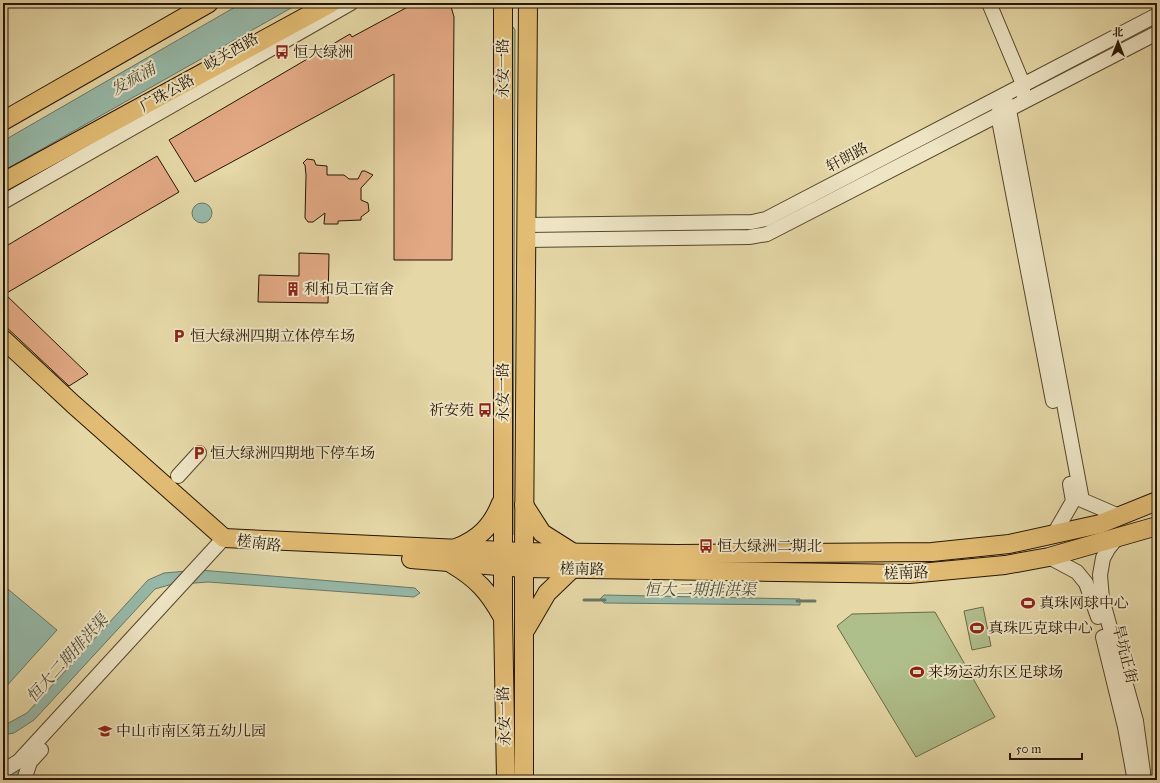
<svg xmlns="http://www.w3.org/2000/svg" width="1160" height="783" font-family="'IM FELL Great Primer','Noto Serif SC',serif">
<rect width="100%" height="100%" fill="#e5d7a6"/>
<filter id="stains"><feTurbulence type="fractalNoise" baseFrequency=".005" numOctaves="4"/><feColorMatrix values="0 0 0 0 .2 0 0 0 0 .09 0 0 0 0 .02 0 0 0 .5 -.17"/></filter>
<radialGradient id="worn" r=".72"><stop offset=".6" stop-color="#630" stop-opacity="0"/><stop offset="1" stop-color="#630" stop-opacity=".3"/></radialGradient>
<!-- green -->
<g fill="#afbf8b" stroke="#6a6a46">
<polygon points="510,27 513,27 515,30 513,535 507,535"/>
<polygon points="983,607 991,646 972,650 964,611"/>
<polygon points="935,612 995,717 916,757 837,626 852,614"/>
</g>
<!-- water -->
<g fill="#96b9a9" stroke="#697765">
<polygon points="242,3 300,3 3,171 3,141"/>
<circle cx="202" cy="213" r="10"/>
<polygon points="200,570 415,588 420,593 414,597 208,582 169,585 155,589 34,720 14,733 3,735 3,726 27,713 148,580 164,573"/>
<polygon points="3,585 57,630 3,690"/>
<polygon points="604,595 800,599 800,605 604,603 600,599"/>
<polygon points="3,758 33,780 12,780 3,774"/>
</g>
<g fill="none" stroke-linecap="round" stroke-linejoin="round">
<!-- stream -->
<g stroke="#697765" stroke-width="3">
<polyline points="584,600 605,600"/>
<polyline points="797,601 815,601"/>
</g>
</g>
<!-- building -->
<g fill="#e2a984" stroke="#261500">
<polygon points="415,3 450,3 454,17 452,260 394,260 394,74 195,182 169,140 350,34 352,37"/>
<polygon points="157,156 179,192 5,294 88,374 69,386 3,324 3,248"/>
<polygon points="307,159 314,160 316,165 327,166 327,175 344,175 349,179 358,179 362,171 365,171 373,175 361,188 361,200 368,203 369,211 361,217 361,220 338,221 338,224 324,224 325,213 313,222 308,222 305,218 306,175 305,165 303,163"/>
<polygon points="299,253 329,254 328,303 258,302 259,275 299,276"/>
</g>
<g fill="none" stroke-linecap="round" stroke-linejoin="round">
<defs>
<g id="minor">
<polyline points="989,3 1023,84 1023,93"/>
<polyline points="1006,102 1009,110 1082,500 1119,516"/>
<polyline points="1000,107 998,115 1053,401"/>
<polyline points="3,202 351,3"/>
<polyline points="527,225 752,222 766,219 1157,15"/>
<polyline points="526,240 749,237 767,234 1157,33"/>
<polyline points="178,476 199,453"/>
<polyline points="1054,534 1073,501 1070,484"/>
<polyline points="1116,539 1108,549 1103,558 1100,575 1102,599 1136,721 1143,772 1143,780"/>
<polyline points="1049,557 1077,572 1086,583 1098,617"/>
<polyline points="1103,637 1125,727 1134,776"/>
<polyline points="3,771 19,761 224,538"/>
<polyline points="24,780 30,762 41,750"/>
</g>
<g id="major">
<polyline points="503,3 503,616 506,780"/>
<polyline points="3,121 209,3"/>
<polyline points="3,182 331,3"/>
<polyline points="3,339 73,404 224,538"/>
<polyline points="524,505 542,533 572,552"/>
<polyline points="224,538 524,552 677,554 932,552 1009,544 1100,524 1157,501"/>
<path d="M456 548C479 539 492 526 501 503"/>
<polyline points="411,559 524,568 909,574 1005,565 1049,557 1157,526"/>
<path d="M452 564C477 579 488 591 502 616"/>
<polyline points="526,629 547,593 572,569"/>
<polyline points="524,780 524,552 528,3"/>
</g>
</defs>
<!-- minor casing -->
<use href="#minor" stroke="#56462a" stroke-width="16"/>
<!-- major casing -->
<use href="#major" stroke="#261500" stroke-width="20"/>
<!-- minor -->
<use href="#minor" stroke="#eee5c5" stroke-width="14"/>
<!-- major -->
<use href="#major" stroke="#e2bc73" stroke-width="18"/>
</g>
<!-- icons -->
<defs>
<symbol id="bus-bare" viewBox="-9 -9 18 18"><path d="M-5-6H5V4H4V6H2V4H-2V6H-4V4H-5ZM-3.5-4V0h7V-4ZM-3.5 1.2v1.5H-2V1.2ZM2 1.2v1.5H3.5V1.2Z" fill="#8f2418" stroke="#eee5c5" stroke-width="2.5" paint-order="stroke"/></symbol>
<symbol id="building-bare" viewBox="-9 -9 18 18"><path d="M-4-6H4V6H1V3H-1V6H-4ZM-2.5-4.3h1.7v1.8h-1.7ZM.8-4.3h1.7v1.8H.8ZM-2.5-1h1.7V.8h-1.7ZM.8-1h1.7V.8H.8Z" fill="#8f2418" stroke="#eee5c5" stroke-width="2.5" paint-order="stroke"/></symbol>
<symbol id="parking-bare" viewBox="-9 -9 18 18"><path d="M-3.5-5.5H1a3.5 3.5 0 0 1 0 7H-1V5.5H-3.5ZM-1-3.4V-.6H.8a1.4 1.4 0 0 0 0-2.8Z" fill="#8f2418" stroke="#eee5c5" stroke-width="2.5" paint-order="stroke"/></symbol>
<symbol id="stadium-bare" viewBox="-9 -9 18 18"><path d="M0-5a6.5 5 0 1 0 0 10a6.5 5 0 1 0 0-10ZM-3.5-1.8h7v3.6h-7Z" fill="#8f2418" stroke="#eee5c5" stroke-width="2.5" paint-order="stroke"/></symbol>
<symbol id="school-bare" viewBox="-9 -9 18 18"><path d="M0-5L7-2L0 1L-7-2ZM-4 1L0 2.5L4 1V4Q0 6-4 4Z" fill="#8f2418" stroke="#eee5c5" stroke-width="2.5" paint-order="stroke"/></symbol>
</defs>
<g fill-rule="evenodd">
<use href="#bus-bare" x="272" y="42" width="20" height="20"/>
<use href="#building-bare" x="283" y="279" width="20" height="20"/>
<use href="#parking-bare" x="169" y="326" width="20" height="20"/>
<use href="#bus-bare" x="475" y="400" width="20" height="20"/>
<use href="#parking-bare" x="189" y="443" width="20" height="20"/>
<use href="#bus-bare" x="696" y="536" width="20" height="20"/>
<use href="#stadium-bare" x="1018" y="593" width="20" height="20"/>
<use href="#stadium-bare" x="967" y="618" width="20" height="20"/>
<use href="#stadium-bare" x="907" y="662" width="20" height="20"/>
<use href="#school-bare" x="95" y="721" width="20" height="20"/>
</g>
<g text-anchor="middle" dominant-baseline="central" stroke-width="4" stroke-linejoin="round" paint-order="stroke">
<!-- street labels -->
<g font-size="15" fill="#261500" stroke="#eee5c5">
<text transform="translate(231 52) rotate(-30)">岐关西路</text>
<text transform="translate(503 68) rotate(-90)">永安一路</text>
<text transform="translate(167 93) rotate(-29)">广珠公路</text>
<text transform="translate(847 157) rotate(-28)">轩朗路</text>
<text transform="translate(503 392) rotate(-90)">永安一路</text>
<text transform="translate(259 543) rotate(8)">槎南路</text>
<text transform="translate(582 569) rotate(1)">槎南路</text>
<text transform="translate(906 573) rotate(-2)">槎南路</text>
<text transform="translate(1125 654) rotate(76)">旱坑正街</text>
<text transform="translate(504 716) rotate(-92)">永安一路</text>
</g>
<!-- poi labels -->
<g font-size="15" fill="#261500" stroke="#eee5c5" text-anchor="start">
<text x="293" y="52">恒大绿洲</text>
<text x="304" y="289">利和员工宿舍</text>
<text x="190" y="336">恒大绿洲四期立体停车场</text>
<text x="474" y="410" text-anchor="end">祈安苑</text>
<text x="210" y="453">恒大绿洲四期地下停车场</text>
<text x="717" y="546">恒大绿洲二期北</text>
<text x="1039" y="603">真珠网球中心</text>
<text x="988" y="628">真珠匹克球中心</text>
<text x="928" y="672">来场运动东区足球场</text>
<text x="116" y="731">中山市南区第五幼儿园</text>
</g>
<!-- water labels -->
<g font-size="16" font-style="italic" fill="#4d4e3b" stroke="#eee5c5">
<text transform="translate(133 79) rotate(-30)">发疯涌</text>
<text x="700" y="589">恒大二期排洪渠</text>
<text transform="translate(67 658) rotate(-48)">恒大二期排洪渠</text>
</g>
</g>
<!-- margin -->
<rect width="1160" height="783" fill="none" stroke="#e5d7a6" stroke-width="16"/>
<rect x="4" y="4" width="1152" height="775" fill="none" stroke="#261500" stroke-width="2"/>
<rect x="8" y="8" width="1144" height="767" fill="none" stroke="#261500"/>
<!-- north arrow -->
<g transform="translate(1118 42)" stroke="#eee5c5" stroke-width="3" paint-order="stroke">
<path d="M0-3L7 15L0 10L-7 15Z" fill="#261500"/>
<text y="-6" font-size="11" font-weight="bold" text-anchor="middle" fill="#261500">北</text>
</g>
<!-- scale -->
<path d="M1010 753v6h72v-6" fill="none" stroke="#261500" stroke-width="2"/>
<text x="1016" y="753" font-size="12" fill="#261500" stroke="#eee5c5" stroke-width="3" paint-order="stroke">50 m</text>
<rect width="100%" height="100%" filter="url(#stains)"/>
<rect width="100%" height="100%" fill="url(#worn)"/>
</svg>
